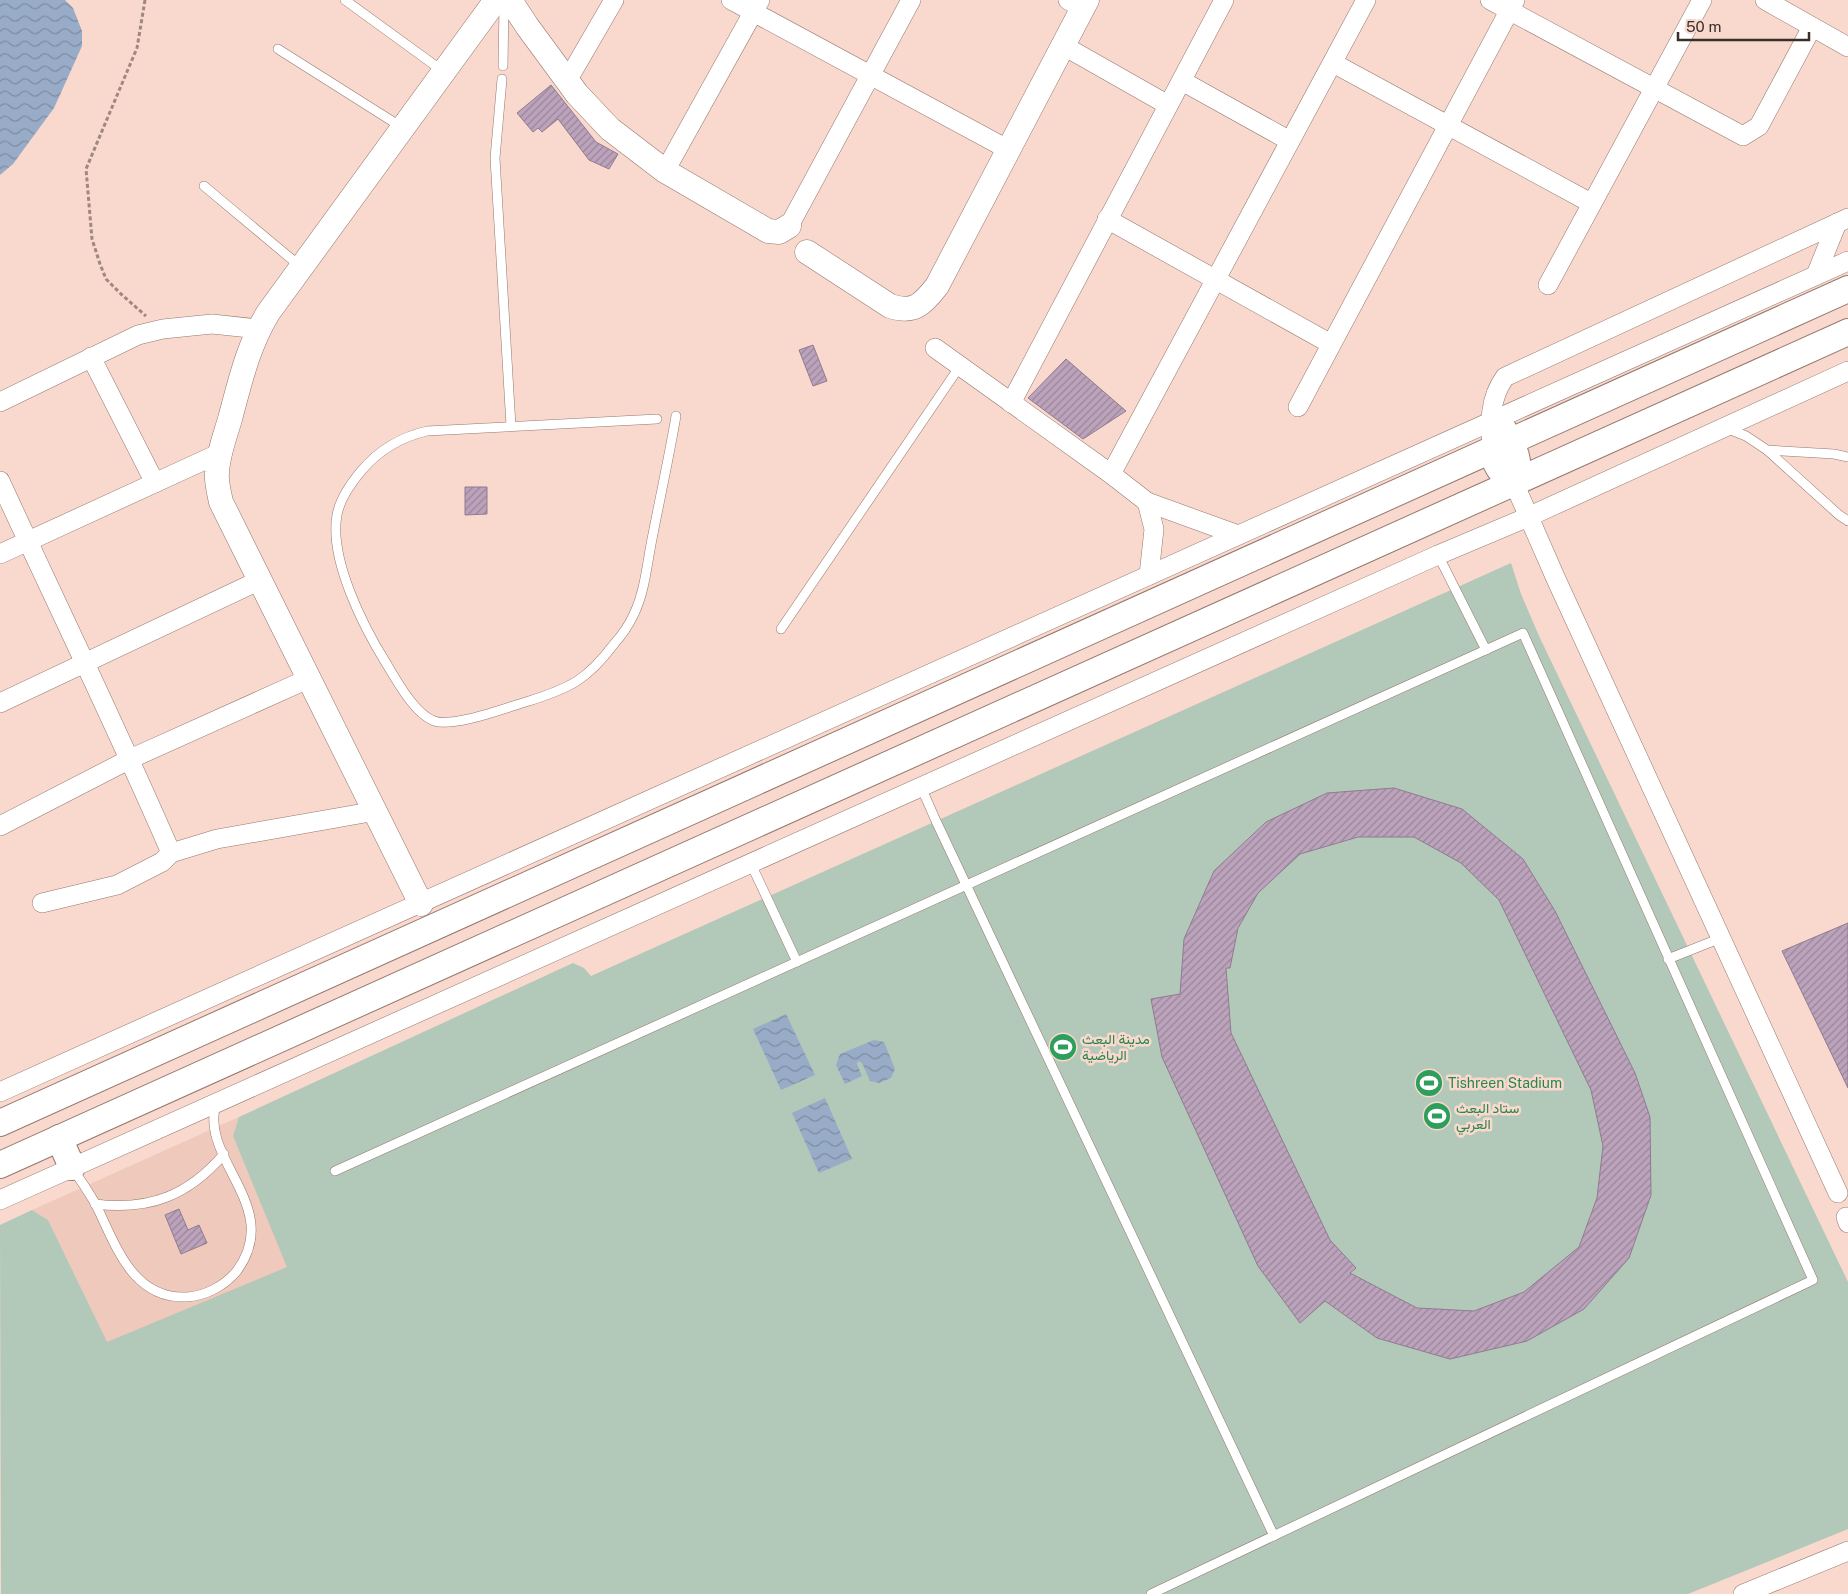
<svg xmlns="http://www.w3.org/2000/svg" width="1848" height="1594" font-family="'Public Sans',Vazirmatn,sans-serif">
<defs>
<pattern id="water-waves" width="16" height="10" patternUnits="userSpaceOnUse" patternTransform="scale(1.25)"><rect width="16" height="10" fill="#98acc7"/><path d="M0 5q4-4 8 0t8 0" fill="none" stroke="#7d8ca2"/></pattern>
<pattern id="building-hatch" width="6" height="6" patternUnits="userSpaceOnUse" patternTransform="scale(1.25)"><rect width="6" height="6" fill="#bca3bc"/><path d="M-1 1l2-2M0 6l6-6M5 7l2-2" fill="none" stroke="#9a8599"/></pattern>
</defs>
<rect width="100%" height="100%" fill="#f9d8cd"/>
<!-- built -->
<polygon fill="#efc9bb" points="239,1117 233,1136 288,1267 107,1343 48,1220 32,1210"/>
<!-- pitch -->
<polygon fill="#b2c8b9" points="1511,563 1521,594 1539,636 1848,1282 1848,1529 1688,1594 1,1594 0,1225 32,1210 48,1220 107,1342 287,1267 233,1136 239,1117 573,963 584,968 591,976"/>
<!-- water -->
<g fill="url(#water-waves)">
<polygon points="0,0 65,0 73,8 82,31 82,46 54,108 13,164 0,175"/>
<polygon points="786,1014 815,1075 781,1090 753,1029"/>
<polygon points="874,1040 884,1042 895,1069 891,1078 879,1083 870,1081 862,1063 858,1061 857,1064 862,1076 845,1084 836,1065 840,1054"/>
<polygon points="825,1098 852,1159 819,1173 792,1113"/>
</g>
<!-- building -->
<g fill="url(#building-hatch)" stroke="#907b90" fill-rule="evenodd">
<polygon points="551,85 596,142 618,154 609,169 589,160 558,119 542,132 538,128 533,132 517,113"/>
<polygon points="813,345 827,381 813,386 799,350"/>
<polygon points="1066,359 1126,411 1083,439 1028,398"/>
<polygon points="465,487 487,487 487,514 465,515"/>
<path d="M1394 788 1462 809 1523 859 1555 911 1635 1073 1650 1117 1651 1195 1629 1258 1584 1309 1527 1341 1450 1359 1377 1338 1325 1301 1300 1323 1258 1266 1162 1057 1151 999 1180 994 1184 939 1214 871 1266 822 1327 793ZM1358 837H1414L1461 863 1499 900 1591 1090 1603 1146 1597 1198 1579 1247 1524 1292 1474 1311 1417 1308 1350 1273 1356 1268 1330 1240 1231 1033 1226 968H1230L1238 928 1258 893 1300 854Z"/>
<polygon points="1848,923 1848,1088 1782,951"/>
<polygon points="179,1209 188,1230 199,1225 207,1243 181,1254 165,1215"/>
</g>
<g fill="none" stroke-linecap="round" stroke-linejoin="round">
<defs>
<g id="service">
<polyline points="345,0 444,72"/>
<polyline points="278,49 403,128"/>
<polyline points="503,66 504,3"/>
<polyline points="502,79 495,158 511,426"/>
<polyline points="204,186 301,267"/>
<path d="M657 419 427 431C401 437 380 449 362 470 351 483 340 498 337 515 329 559 363 626 386 663 397 681 414 713 434 721 454 728 508 707 529 701 570 688 587 680 614 644 622 635 629 625 634 614 645 591 647 564 652 539 660 498 669 457 676 416"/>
<polyline points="1726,428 1746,436 1767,450 1834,454 1848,457"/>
<polyline points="1767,450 1839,515 1848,521"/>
<polyline points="1438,555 1486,650"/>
<polyline points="781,629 960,366"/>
<polyline points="921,787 936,821 1274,1536"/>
<polyline points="751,864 797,962"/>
<polyline points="1668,959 1721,938"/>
<path d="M72 1168C80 1179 88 1191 95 1203 115 1242 131 1300 187 1297 205 1296 224 1286 236 1272 285 1208 199 1160 216 1104"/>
<polyline points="335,1171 1523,633 1813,1280 1151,1594"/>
<path d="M95 1204C150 1211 189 1195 224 1154"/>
</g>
<g id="minor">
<polyline points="731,0 1009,150"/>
<polyline points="1068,0 1083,8"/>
<polyline points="1490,0 1743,136 1759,126 1812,27"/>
<polyline points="1765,0 1848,47"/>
<polyline points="1064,46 1168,105"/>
<polyline points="1333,63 1591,203"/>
<polyline points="567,81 614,0"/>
<polyline points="1182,81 1290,141"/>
<polyline points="665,171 760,0"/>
<polyline points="1107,219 1331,344"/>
<polyline points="789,226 911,0"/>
<polyline points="1816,275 1837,223"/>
<polyline points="1548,285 1702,0"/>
<polyline points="935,348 1111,474 1147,502"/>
<polyline points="91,357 155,483"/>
<polyline points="0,402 138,335 163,329 212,324 259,329"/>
<polyline points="1011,403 1224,0"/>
<polyline points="1298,407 1515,0"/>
<path d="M1492 449C1490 423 1489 399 1505 377L1848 218"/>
<polyline points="1111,474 1366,0"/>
<path d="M0 481C57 605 117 728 171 853"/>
<polyline points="1514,483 1556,579 1838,1193"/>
<polyline points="0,554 220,453"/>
<polyline points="1149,575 1154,529 1147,502 1238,535"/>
<polyline points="0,703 260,580"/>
<polyline points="0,826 130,759 310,678"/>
<polyline points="42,903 117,885 162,862 171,853 217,839 376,811"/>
<polyline points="0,1092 1848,261"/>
<polyline points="0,1200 1438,555 1528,517 1848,371"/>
<polyline points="1846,1217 1848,1223"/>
<polyline points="1743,1594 1848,1551"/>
</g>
<g id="tertiary">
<polyline points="510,0 527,26 577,94 610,129 665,171 768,231 779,232 789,226"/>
<path d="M807 252 890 306C914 314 923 304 937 286L1087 0"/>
<path d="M421 904 221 502C219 492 216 482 217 472 218 454 225 436 230 419 240 382 248 346 268 313L496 0"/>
</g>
<g id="secondary">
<path d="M1492 449C1495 465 1501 474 1514 483 1525 459 1508 439 1497 418"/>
<polyline points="0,1123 1848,289"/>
<polyline points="59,1138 72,1167"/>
<polyline points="0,1165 1848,332"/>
</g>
</defs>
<!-- service casing -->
<use href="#service" stroke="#95786e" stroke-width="10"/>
<!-- minor casing -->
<use href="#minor" stroke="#95786e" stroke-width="20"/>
<!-- tertiary casing -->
<use href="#tertiary" stroke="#95786e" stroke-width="25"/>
<!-- secondary casing -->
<use href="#secondary" stroke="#95786e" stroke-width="28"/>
<!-- path -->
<polyline stroke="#9f8880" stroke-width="3" stroke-dasharray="4 2.5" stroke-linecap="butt" points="145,0 137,48 86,169 92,239 100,264 106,279 121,294 146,316"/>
<!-- service -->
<use href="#service" stroke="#fff" stroke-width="9"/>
<!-- minor -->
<use href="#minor" stroke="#fff" stroke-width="19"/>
<!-- tertiary -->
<use href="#tertiary" stroke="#fff" stroke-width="24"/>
<!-- secondary -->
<use href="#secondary" stroke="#fff" stroke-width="26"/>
</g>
<!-- icons -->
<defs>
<symbol id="stadium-disc" viewBox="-11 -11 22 22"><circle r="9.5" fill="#2e9e5b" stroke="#f9d8cd"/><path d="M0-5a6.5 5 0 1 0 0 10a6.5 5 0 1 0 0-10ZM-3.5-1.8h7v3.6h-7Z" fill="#fff"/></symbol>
</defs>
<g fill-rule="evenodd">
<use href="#stadium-disc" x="1047" y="1031" width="32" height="32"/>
<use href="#stadium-disc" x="1413" y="1067" width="32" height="32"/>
<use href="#stadium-disc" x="1421" y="1100" width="32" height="32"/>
</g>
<g text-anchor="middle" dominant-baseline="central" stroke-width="5" stroke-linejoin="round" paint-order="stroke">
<!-- leisure labels -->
<g font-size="14" fill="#27864d" stroke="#f9d8cd" text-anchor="start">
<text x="1082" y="1039">مدينة البعث<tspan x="1082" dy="16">الرياضية</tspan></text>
<text x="1448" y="1083">Tishreen Stadium</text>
<text x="1456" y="1108">ستاد البعث<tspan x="1456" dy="16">العربي</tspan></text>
</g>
</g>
<!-- scale -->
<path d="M1678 32v8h131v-8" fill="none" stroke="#3a2e29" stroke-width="2.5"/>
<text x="1686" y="32" font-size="15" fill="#3a2e29" stroke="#f9d8cd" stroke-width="4" paint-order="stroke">50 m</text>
</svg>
